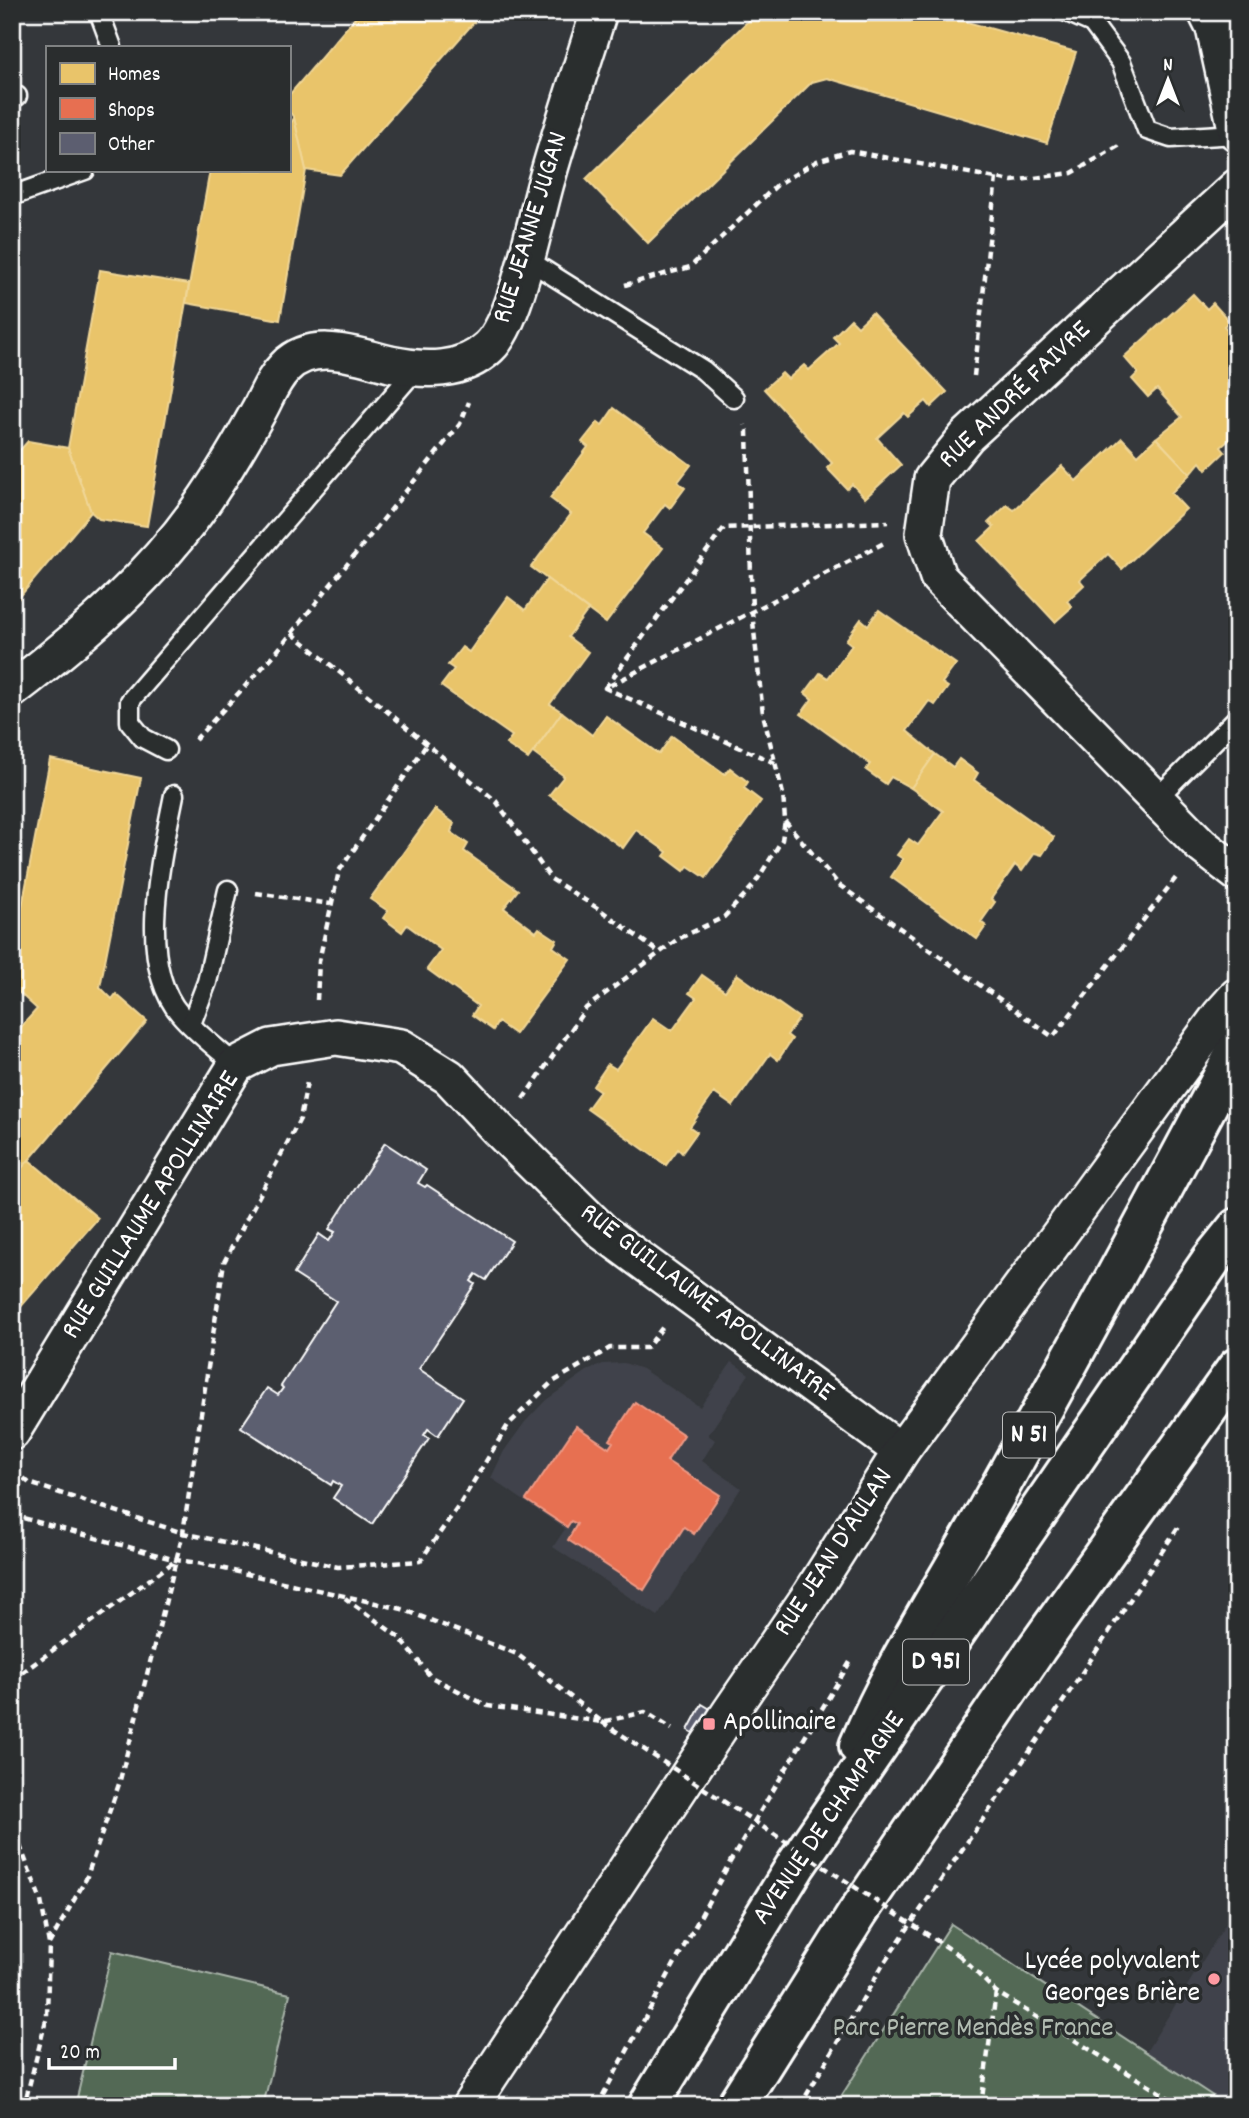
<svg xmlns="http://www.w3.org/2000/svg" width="1249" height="2118" font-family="Dekko,sans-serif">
<rect width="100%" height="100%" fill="#34373b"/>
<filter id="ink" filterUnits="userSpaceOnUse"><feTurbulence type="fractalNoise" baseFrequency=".0143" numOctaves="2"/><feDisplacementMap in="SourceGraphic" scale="14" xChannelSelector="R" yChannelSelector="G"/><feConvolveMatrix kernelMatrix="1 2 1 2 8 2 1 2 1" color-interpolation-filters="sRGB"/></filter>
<g filter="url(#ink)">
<!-- built -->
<g fill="#40434b">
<polygon points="732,1362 749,1374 708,1435 715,1440 702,1461 741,1488 658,1616 553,1547 565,1529 491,1478 504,1451 525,1422 546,1400 587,1371 603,1364 624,1363 642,1369 700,1407"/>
<polygon points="1237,1906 1237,2106 1228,2106 1146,2052"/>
</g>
<!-- green -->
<g fill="#536955" stroke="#a9b4aa" stroke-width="2">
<polygon points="951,1924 1228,2106 835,2106"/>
<polygon points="112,1951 290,1994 263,2106 75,2106"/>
</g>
<!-- homes -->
<g fill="#e9c46a" stroke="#f0d697" stroke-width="2">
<polygon points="360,12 483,12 340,175 306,170 294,118 289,111 289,95"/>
<polygon points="752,12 931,12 1076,52 1047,143 827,78 812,82 648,243 586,179 750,19"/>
<polygon points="294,118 306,170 280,320 186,303 210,170 289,170 289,126"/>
<polygon points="100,270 189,284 147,526 99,519 91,512 68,448"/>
<polygon points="1193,294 1207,309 1213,303 1229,321 1224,326 1237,340 1237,433 1221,447 1225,452 1206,470 1200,462 1190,474 1156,438 1182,417 1157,389 1148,397 1132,379 1138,373 1124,357"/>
<polygon points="872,313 947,392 931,407 926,401 908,417 904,413 877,438 901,465 865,498 852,484 847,489 827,468 832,463 764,389 782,373 788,379 804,365 809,370 839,343 833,337 851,319 858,326"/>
<polygon points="614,408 691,465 678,482 685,488 670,508 665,504 643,533 663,548 606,623 531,567 571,514 550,498 588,447 582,442 598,422 602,425"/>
<polygon points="1122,438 1138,455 1156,438 1190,474 1171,493 1186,509 1122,569 1108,554 1080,580 1084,585 1067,601 1072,607 1055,622 979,541 994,527 989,522 1007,505 1014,510 1062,466 1076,481"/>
<polygon points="28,441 68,448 91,512 12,606 12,459"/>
<polygon points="547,579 588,610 568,637 588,652 550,704 562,712 528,759 506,744 512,736 441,686 454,669 448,665 462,647 469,652 508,597 525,610"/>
<polygon points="879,610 956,664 942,683 948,687 935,705 929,701 907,731 935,754 911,788 891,777 886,784 866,770 870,764 801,714 812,699 805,693 820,673 828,678 852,645 846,640 861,619 868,625"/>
<polygon points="562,712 592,735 606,716 659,754 672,736 725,774 730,768 748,782 744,788 761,801 706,878 688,866 684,871 664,856 667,852 636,830 623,848 549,795 564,776 533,753"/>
<polygon points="935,754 953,767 959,759 978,773 974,780 1054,837 1042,855 1035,853 1022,871 1015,865 991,899 995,902 981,922 986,926 977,939 891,877 903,859 897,855 909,839 918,845 943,811 911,788"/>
<polygon points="50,759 141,778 100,987 112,999 116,994 147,1021 19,1172 12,1166 12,1037 37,1009 12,986 12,959"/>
<polygon points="435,809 454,823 451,832 468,844 464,851 518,890 504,908 536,932 539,928 557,940 553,947 570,959 515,1034 498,1022 493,1030 472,1015 478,1006 427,969 441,950 407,925 402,932 383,918 388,911 370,899"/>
<polygon points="737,974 799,1018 787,1035 792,1039 778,1060 770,1054 733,1106 714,1093 690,1127 697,1132 682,1153 678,1149 666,1165 587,1109 600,1091 593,1086 608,1064 616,1069 653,1018 672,1031 696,998 689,993 702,975 725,991"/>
<polygon points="29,1160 98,1218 12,1317 12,1179"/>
</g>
<!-- shops -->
<polygon fill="#e76f51" stroke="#ee9a85" stroke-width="2" points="635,1402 684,1435 667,1461 720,1495 694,1534 684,1527 644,1590 568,1540 577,1524 571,1521 567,1527 526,1500 576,1426 609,1448 613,1442 610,1440"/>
<!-- building -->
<g fill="#5c5e70" stroke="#fff" stroke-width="2">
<polygon points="385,1143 426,1170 418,1183 425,1187 427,1185 512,1241 486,1280 476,1274 471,1281 475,1284 419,1369 463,1398 438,1436 428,1429 424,1435 429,1438 372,1524 333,1498 341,1486 333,1481 331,1485 241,1427 267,1388 278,1395 283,1388 281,1386 336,1301 294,1274 319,1234 329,1241 335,1232 329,1229"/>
<polygon points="702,1704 712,1710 697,1735 688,1730"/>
</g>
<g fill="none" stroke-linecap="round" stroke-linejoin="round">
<defs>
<g id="service">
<polyline points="99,12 112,47"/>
<polyline points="1067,12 1092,23 1121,62 1147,130 1171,138 1237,134"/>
<polyline points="12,97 17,96"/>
<polyline points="12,196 85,170"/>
<polyline points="525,258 703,370 734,398"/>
<polyline points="166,750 143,738 130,722 130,701 416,369"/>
<path d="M174 795C162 856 135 962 180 1014 196 1033 218 1049 236 1065"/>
<polyline points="1156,799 1237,718"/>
<polyline points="191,1024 207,982 228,890"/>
</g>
<g id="minor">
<polyline points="1206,12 1214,28 1237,133"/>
<polyline points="1237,187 967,436 932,479 924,534 938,577 1201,845 1237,873"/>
<path d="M12 690C85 634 155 574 206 498 225 470 242 441 258 412 267 396 272 380 285 367 313 338 357 356 390 364 424 371 462 373 489 347 517 321 535 219 547 179 563 123 581 68 599 12"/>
<polyline points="12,1432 236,1065 271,1047 336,1037 401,1047 449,1077 498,1129 604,1233 901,1451"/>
<polyline points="470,2106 730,1712 810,1595 901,1451 1220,1015 1237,996"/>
</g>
<g id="primary">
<path d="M859 1746C896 1658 950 1578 996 1494 1078 1347 1158 1199 1237 1050"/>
<polyline points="648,2106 796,1865 1212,1259 1237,1228"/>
<polyline points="736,2106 857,1914 1037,1648 1237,1368"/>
</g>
</defs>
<!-- service casing -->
<use href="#service" stroke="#fff" stroke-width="23"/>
<!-- minor casing -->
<use href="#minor" stroke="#fff" stroke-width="40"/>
<!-- primary casing -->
<use href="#primary" stroke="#fff" stroke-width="44"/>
<!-- path -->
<g stroke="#fff" stroke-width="4.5" stroke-dasharray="7 5" stroke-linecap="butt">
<polyline points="625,285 690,267 777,185 817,161 850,151 1012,181 1072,173 1122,144"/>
<polyline points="974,376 996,178"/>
<polyline points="292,633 496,801 551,879 599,909 660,953"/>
<polyline points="605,688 724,528 888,522"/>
<polyline points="195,740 274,655 460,424 469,402"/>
<polyline points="775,763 605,688 886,542"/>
<polyline points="785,821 839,885 1053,1037 1178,875"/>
<polyline points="256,893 331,904"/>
<polyline points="317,1000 319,961 339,871 427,744"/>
<polyline points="523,1099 586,1008 678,939 724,917 754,885 782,840 785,820 783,794 763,714 752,612 747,431 745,425"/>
<polyline points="1229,1188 1237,1177"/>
<polyline points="15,1470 29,1483 183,1533 338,1567 420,1561 460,1504 508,1425 551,1383 610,1348 647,1348 665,1324"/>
<polyline points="12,1515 176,1560 198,1563 402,1609 517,1654 602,1722"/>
<polyline points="345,1598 400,1638 431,1677 488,1706 602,1722 645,1712 672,1729"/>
<polyline points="12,1680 175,1561"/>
<polyline points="12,1836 19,1843 41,1901 49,1944 47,2016 24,2106"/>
<polyline points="49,1944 86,1879 119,1784 183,1533 224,1262 300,1119 307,1082"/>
<polyline points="959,1955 996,1992 1182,2106"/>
<polyline points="597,2106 730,1862 850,1662"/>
<polyline points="800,2106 884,1963 1041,1735 1180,1524"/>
<polyline points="981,2106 996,1992"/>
</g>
<!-- service -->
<use href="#service" stroke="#2a2d2e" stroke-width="18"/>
<!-- minor -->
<use href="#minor" stroke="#2a2d2e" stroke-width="35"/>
<!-- primary -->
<use href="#primary" stroke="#2a2d2e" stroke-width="38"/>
<!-- path-bridge -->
<polyline stroke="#fff" stroke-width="4.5" stroke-dasharray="7 5" stroke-linecap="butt" points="602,1722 959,1955"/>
</g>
</g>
<!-- markers -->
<g fill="#ff9aa2" stroke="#2a2d2e" stroke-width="2.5">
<rect x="702" y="1717" width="14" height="14" rx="3.5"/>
<circle cx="1214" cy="1979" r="7"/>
</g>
<g text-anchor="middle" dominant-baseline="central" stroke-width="7" stroke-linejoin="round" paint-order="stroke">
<!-- shield labels -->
<g fill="#2a2d2e" stroke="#bfc0c0" stroke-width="2">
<rect x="1003" y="1412.5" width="52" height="45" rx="5"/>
<rect x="903" y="1639.5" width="66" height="45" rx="5"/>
</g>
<g font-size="26" font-weight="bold" fill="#fff">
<text x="1029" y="1435">N 51</text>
<text x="936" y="1662">D 951</text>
</g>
<!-- street labels -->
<g font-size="28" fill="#fff" stroke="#2a2d2e">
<text transform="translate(532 228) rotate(-73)">RUE JEANNE JUGAN</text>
<text transform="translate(1016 396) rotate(-44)">RUE ANDRÉ FAIVRE</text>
<text transform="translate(152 1206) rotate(-58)">RUE GUILLAUME APOLLINAIRE</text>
<text transform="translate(706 1304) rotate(37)">RUE GUILLAUME APOLLINAIRE</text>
<text transform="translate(835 1553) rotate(-57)">RUE JEAN D'AULAN</text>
<text transform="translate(830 1819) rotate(-56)">AVENUE DE CHAMPAGNE</text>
</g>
<!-- poi labels -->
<g font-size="28" fill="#fff" stroke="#2a2d2e" text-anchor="start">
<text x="723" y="1724">Apollinaire</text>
<text x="1200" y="1963" text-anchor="end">Lycée polyvalent<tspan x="1200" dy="32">Georges Brière</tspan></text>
</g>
<!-- park labels -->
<g font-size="28" fill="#b2bcb2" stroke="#2a2d2e">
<text x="973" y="2030">Parc Pierre Mendès France</text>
</g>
</g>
<!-- margin -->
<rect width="1249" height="2118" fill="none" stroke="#2a2d2e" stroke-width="42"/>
<rect x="21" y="21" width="1207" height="2076" fill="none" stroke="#fff" stroke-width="2.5" filter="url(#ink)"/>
<!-- legend -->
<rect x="46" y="46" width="245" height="126" fill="#2a2d2e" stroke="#7f8182" stroke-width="2"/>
<rect x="60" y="63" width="35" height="21" fill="#e9c46a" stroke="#7f8182" stroke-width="2"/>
<text x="108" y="80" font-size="21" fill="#ffffff">Homes</text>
<rect x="60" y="98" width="35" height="21" fill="#e76f51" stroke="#7f8182" stroke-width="2"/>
<text x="108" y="116" font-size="21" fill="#ffffff">Shops</text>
<rect x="60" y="133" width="35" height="21" fill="#5c5e70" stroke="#7f8182" stroke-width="2"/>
<text x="108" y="150" font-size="21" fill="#ffffff">Other</text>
<!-- north arrow -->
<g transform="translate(1168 80)" stroke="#2a2d2e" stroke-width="5" paint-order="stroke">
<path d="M0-5L12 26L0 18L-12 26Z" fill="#ffffff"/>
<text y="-10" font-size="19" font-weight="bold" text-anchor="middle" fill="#ffffff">N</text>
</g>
<!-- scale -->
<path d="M49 2058v10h126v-10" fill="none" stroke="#ffffff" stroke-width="3.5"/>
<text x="60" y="2058" font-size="21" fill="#ffffff" stroke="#2a2d2e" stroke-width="5" paint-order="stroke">20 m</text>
</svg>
